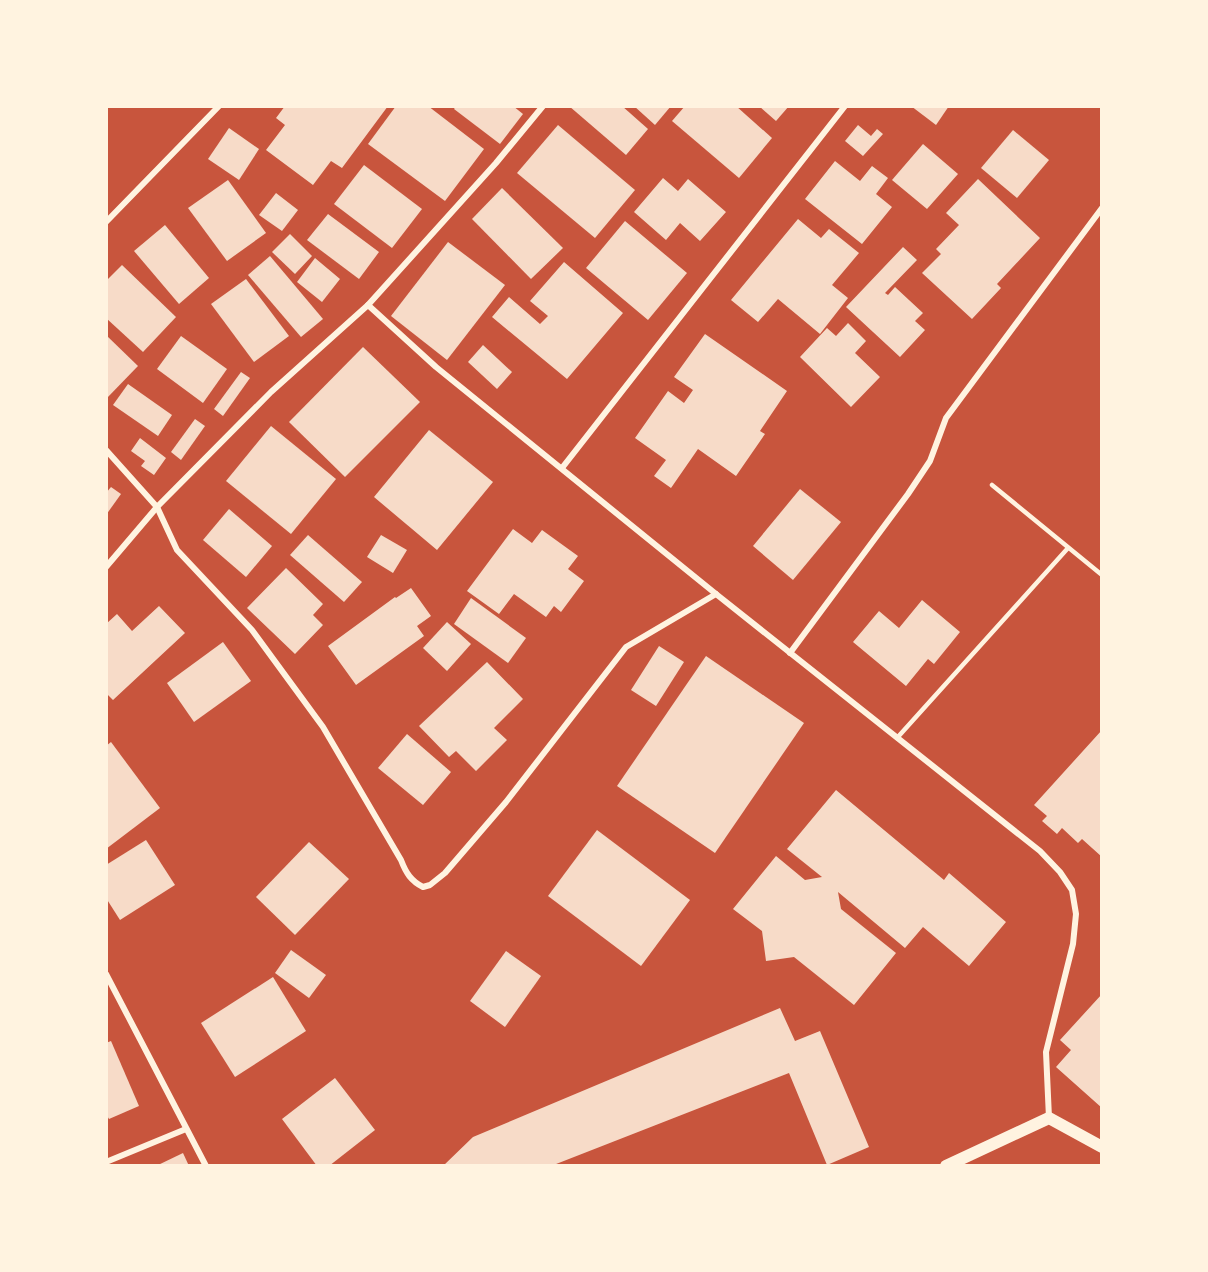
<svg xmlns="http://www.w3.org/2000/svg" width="1208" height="1272" font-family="Jost,sans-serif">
<rect width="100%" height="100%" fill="#c8553d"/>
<!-- building -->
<g fill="#f7dbc8">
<polygon points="285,106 388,106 342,168 331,161 313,185 266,150 285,125 276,118"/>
<polygon points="396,106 428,106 484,149 445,201 368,144"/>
<polygon points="456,106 513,106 523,114 500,144 454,109"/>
<polygon points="569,106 622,106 648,129 626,155"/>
<polygon points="634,106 671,106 655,125"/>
<polygon points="685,106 736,106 772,138 739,178 672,121"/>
<polygon points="759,106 789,106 776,121"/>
<polygon points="911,106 949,106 936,125"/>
<polygon points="558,125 635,190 595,238 517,173"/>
<polygon points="858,125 871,136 877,129 883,134 863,156 845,141"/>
<polygon points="229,128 259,149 239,180 208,159"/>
<polygon points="1013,130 1049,160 1017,198 981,168"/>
<polygon points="923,144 958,174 927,209 892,180"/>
<polygon points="835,161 860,181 872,166 888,178 876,194 892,207 862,244 805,199"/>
<polygon points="364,165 422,209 392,248 334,204"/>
<polygon points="663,178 678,191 688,179 726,212 700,241 680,223 666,240 634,212"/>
<polygon points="978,179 1040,238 997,284 1001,288 972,319 922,273 941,254 936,249 959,225 946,213"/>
<polygon points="228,180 266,233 227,261 188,208"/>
<polygon points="502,188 563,248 531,279 472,219"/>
<polygon points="276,193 298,210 282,231 259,215"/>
<polygon points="328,214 379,252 359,279 307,240"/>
<polygon points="798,219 821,238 829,229 859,253 832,285 848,298 820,334 778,299 758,322 731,300"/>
<polygon points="625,221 687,273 648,320 586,268"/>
<polygon points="165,225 209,278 179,304 134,251"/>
<polygon points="290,234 312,256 295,274 272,252"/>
<polygon points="448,242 505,285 447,360 391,316"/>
<polygon points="903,247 917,260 885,293 888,295 895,287 923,313 915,321 925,330 900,357 846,307"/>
<polygon points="270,256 323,319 301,337 248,275"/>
<polygon points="315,258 340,279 322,302 297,282"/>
<polygon points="564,262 623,313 567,379 492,317 509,297 540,324 548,316 530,301"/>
<polygon points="122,265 176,317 143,352 106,318 106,281"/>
<polygon points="246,279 289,336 254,362 211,304"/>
<polygon points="848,323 866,341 855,353 880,377 851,407 800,357 827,328 836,336"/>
<polygon points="705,334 787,391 760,431 765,434 736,476 698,449 671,488 654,476 666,460 635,438 668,391 684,403 693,390 674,377"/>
<polygon points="106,335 138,366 106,399"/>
<polygon points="181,336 227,369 203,403 157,369"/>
<polygon points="483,345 512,372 497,389 468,362"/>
<polygon points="363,347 420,402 345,477 289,422"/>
<polygon points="241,372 250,378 223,416 214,409"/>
<polygon points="128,384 172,415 158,436 113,405"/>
<polygon points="195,419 205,426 181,460 171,452"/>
<polygon points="271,426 336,479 291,534 226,481"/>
<polygon points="429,430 493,482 437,550 374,497"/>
<polygon points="140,438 166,458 154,475 141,466 145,461 131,451"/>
<polygon points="111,487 121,494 106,515 106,493"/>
<polygon points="800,489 841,522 793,580 753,546"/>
<polygon points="229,509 272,546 246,577 203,540"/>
<polygon points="513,529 532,543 542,530 578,556 568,569 584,581 561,612 554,606 546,617 514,594 499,614 467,591"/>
<polygon points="308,535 362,582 344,602 290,555"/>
<polygon points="381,535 407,550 393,573 367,557"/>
<polygon points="286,568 323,604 313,615 323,625 295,654 247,608"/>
<polygon points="411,588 431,616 417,626 424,636 356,685 328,646 395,597 396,598"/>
<polygon points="471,598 526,638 508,663 454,624"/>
<polygon points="922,600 960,632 934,664 928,659 906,686 853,642 879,611 899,628"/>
<polygon points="159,606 185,633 113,700 106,693 106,624 117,614 132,631"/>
<polygon points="447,622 471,644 447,671 423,648"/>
<polygon points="223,642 251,681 194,722 167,683"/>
<polygon points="659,646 684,662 656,706 631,690"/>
<polygon points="706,656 804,723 715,853 617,786"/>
<polygon points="487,662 523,699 494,728 507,740 476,771 456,751 449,757 419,726"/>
<polygon points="1102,730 1102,857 1082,839 1078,843 1062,828 1057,834 1042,821 1047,816 1034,805"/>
<polygon points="407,734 451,772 423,805 378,768"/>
<polygon points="111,742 160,808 106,849 106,746"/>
<polygon points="836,790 944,880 949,873 1006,922 969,966 923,927 905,948 838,892 841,909 896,953 854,1005 794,957 766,961 762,931 733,909 776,856 805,880 822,877 787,849"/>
<polygon points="597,830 690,900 641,966 548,896"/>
<polygon points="146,840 175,885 120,920 106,898 106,865"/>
<polygon points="309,842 349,879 295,935 256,897"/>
<polygon points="291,950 326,975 309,998 275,973"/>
<polygon points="506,951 541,976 505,1027 470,1001"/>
<polygon points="273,977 306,1031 235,1077 201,1023"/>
<polygon points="1102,994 1102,1108 1056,1067 1071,1050 1060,1040"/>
<polygon points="780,1008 795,1041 820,1031 869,1147 827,1165 789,1073 551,1166 443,1166 473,1137"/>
<polygon points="111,1041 139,1106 109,1119 106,1114 106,1043"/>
<polygon points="335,1078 375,1130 329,1166 317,1166 282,1119"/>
<polygon points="183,1153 189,1166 156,1166"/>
</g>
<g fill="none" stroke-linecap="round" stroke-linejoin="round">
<!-- service -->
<g stroke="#fff3e0" stroke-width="4.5">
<polyline points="992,485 1102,575"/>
<polyline points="897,738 1068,548"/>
</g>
<!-- minor -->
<g stroke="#fff3e0" stroke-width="6">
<polyline points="106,222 219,106"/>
<polyline points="368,305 496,163 543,106"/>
<path d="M106 450 157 507 177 550 252 630 323 727 401 860C406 873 411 881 423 887L430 885 445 873 506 802 626 647 716 594"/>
<polyline points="562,468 845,106"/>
<polyline points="106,567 157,507 271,392 368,305 436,367 716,594 1040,851 1060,872 1072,890 1076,914 1073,944 1046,1052 1049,1118"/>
<polyline points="790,653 908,494 930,461 946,418 1102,208"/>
<polyline points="106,974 206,1166"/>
<polyline points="106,1162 186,1129"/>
</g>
<!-- secondary -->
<polyline stroke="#fff3e0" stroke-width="12" points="946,1166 1049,1118 1102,1147"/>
</g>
<!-- border -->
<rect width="1208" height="1272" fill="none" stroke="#fff3e0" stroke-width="216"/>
</svg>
